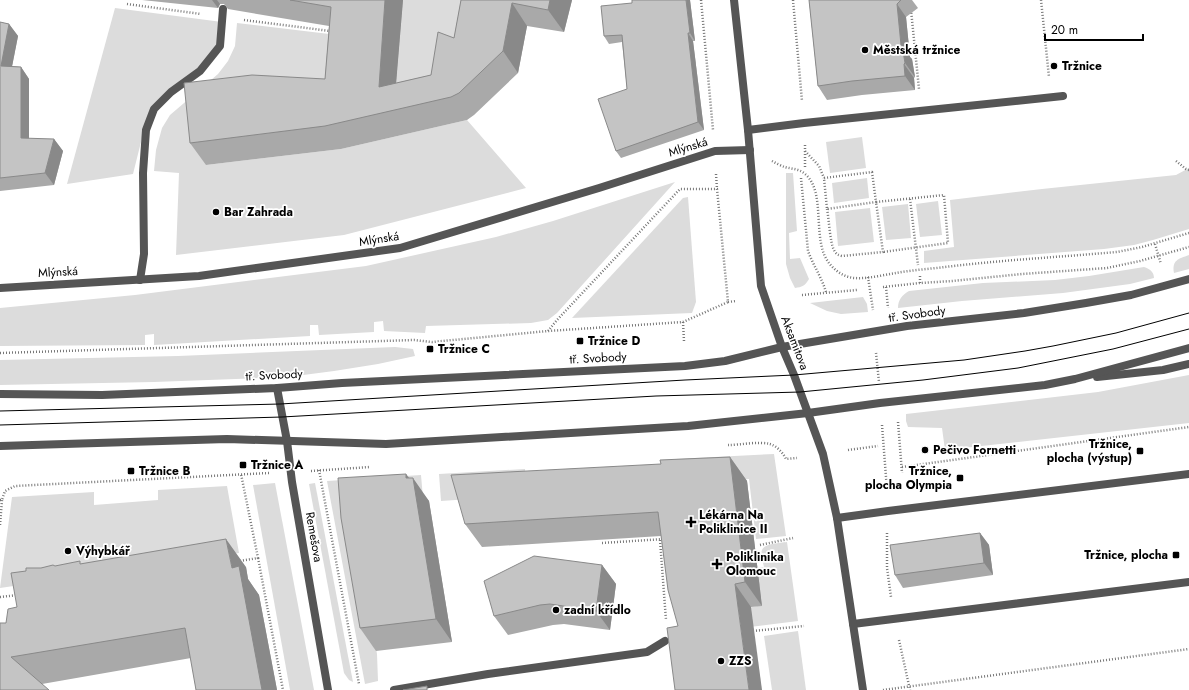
<svg xmlns="http://www.w3.org/2000/svg" width="1189" height="690" font-family="Jost,sans-serif">
<rect width="100%" height="100%" fill="#fff"/>
<!-- green -->
<g fill="#dcdcdc">
<polygon points="403,0 481,0 469,60 394,109"/>
<polygon points="115,8 222,22 218,45 208,61 164,97 145,126 133,174 67,184"/>
<polygon points="237,23 346,36 341,101 206,165 341,149 467,120 526,188 344,235 176,255 179,173 154,171 156,150 162,128 170,115 218,74 228,61 235,46"/>
<polygon points="862,137 866,168 830,173 826,142"/>
<polygon points="1189,168 1189,229 1153,240 1134,245 1104,249 924,263 924,251 954,247 950,200 1042,189 1176,175"/>
<path d="M786 173H793L797 231 789 233 790 259 800 258 809 279C805 286 802 287 795 288L790 278 786 264Z"/>
<polygon points="867,178 869,198 834,203 832,183"/>
<polygon points="675,182 557,313 548,320 531,323 426,326 425,333 384,331 383,321 374,322 374,332 319,335 318,325 310,325 310,336 154,345 154,334 145,335 145,345 0,346 0,308 135,295 366,266 496,237 553,221"/>
<polygon points="688,197 696,302 692,313 572,318 683,198"/>
<polygon points="938,201 942,235 920,237 916,204"/>
<polygon points="908,204 911,238 886,240 882,207"/>
<polygon points="870,208 874,242 838,246 835,212"/>
<path d="M1189 255V269L1174 273C1172 260 1178 259 1189 255Z"/>
<path d="M1144 267C1150 269 1154 272 1154 278L1130 284 1063 293 962 301 898 308C898 300 902 295 909 291L983 283 1055 280 1089 276Z"/>
<polygon points="863,297 867,304 868,312 841,314 827,311 810,303"/>
<polygon points="395,347 413,349 415,356 378,364 334,371 288,377 154,382 0,385 0,360 178,356"/>
<polygon points="1189,375 1189,423 945,450 942,428 908,427 906,421 906,414 1098,392"/>
<polygon points="774,454 786,536 756,539 749,479 677,482 675,459"/>
<polygon points="525,469 527,495 441,501 439,474"/>
<polygon points="421,475 423,498 356,535 377,654 378,681 365,684 327,481"/>
<polygon points="275,483 314,690 290,690 253,485"/>
<polygon points="315,483 353,682 349,680 344,673 309,484"/>
<polygon points="227,486 239,553 0,588 12,497 94,492 94,505 158,500 158,490"/>
<path d="M787 542 798 621 750 627 748 608 762 605 757 568 764 567C763 562 760 555 762 550 765 543 780 543 787 542Z"/>
<polygon points="798,631 806,690 772,690 764,636"/>
</g>
<g fill="none" stroke-linecap="round" stroke-linejoin="round">
<!-- path -->
<g stroke="#777" stroke-width="2.5" stroke-dasharray="1 2" stroke-linecap="butt">
<polyline points="701,0 713,130"/>
<polyline points="793,0 802,101"/>
<polyline points="1041,0 1049,77"/>
<polyline points="127,4 201,14"/>
<polyline points="911,10 919,89"/>
<polyline points="244,20 330,31"/>
<polyline points="805,151 819,166 824,178"/>
<path d="M772 161C776 163 781 166 785 167 792 169 800 169 805 174 827 192 811 240 829 263 835 271 844 277 854 278 868 279 883 275 896 273 912 270 929 269 945 267 1002 260 1060 257 1117 252L1142 247 1189 233"/>
<polyline points="1176,161 1186,169 1189,170"/>
<polyline points="805,167 805,144"/>
<polygon points="872,172 876,202 827,209 824,178"/>
<polyline points="716,174 717,189"/>
<path d="M801 178 808 251C813 265 822 278 826 292"/>
<polyline points="910,199 918,265"/>
<path d="M827 209C829 219 830 243 834 250 836 254 838 255 842 256L883 252 876 202 944 195 948 243 883 252"/>
<polyline points="1155,244 1161,264"/>
<polyline points="920,276 920,283"/>
<polyline points="868,277 873,310"/>
<polyline points="883,287 920,283 952,281 1022,274 1107,268 1140,261 1189,247"/>
<polyline points="886,287 888,308"/>
<polyline points="802,295 857,290"/>
<polyline points="728,302 736,301"/>
<polyline points="683,322 684,341"/>
<polyline points="0,353 414,340 432,342 548,331 683,322 728,302 717,189 680,189 557,320 548,331"/>
<polyline points="876,353 879,382"/>
<polyline points="898,422 902,473"/>
<polyline points="882,425 887,490"/>
<path d="M728 445C740 445 759 441 770 444 777 446 783 453 786 459L797 458"/>
<polyline points="848,450 878,446"/>
<polyline points="902,467 1189,427"/>
<polyline points="319,470 359,684"/>
<polyline points="311,471 370,467"/>
<polyline points="0,500 2,500 5,491 15,486 269,473"/>
<polyline points="0,525 2,500"/>
<polyline points="887,533 887,568 891,597"/>
<polyline points="660,540 666,620"/>
<polyline points="602,543 664,539"/>
<polyline points="760,545 793,538"/>
<polyline points="258,558 283,690"/>
<polyline points="240,561 258,558 241,474"/>
<polyline points="0,597 18,595"/>
<polyline points="753,631 804,626"/>
<polyline points="899,640 910,690"/>
<polyline points="883,690 1189,649"/>
</g>
<!-- service -->
<g stroke="#555" stroke-width="8">
<polyline points="748,130 804,123 1063,96"/>
<polyline points="140,280 144,254 143,173 146,130 154,109 171,92 200,71 220,46 223,9"/>
<polyline points="837,518 888,511 1189,474"/>
<polyline points="853,624 1189,582"/>
<polyline points="394,690 488,674 647,652 665,641"/>
</g>
<!-- minor -->
<g stroke="#555" stroke-width="8">
<polyline points="734,0 748,130 761,286 782,347 794,375 823,454 837,518 863,690"/>
<polyline points="0,288 199,276 400,248 599,188 715,151 750,150"/>
<polyline points="277,388 287,441 292,482 328,690"/>
</g>
<!-- tertiary -->
<g stroke="#555" stroke-width="8">
<polyline points="1097,377 1163,370 1189,364"/>
<polyline points="0,394 102,395 277,388 342,383 685,366 725,361 782,347 907,326 1024,313 1086,303 1131,295 1189,279"/>
<polyline points="0,446 227,439 386,444 688,426 808,413 880,403 1045,385 1075,379 1189,348"/>
</g>
<!-- tram -->
<g stroke="#000" stroke-width="1">
<polyline points="0,411 280,404 685,380 794,375 964,360 1025,351 1053,346 1116,333 1189,313"/>
<polyline points="0,425 282,417 656,396 800,392 923,380 1018,368 1113,349 1189,329"/>
</g>
</g>
<!-- wall -->
<g fill="#a9a9a9">
<polygon points="142,0 403,0 396,83 431,75 454,38 461,0 572,0 564,32 527,26 518,73 474,115 467,120 341,149 206,165 190,143 325,79 329,26 228,9 224,4 220,4 218,8"/>
<polygon points="690,0 695,41 693,41 704,130 621,158 616,151 627,89 622,42 609,44 604,36"/>
<polygon points="809,0 912,0 918,8 906,17 910,57 912,59 915,77 914,78 915,90 862,95 827,100 818,86"/>
<polygon points="0,22 9,24 18,36 12,66 21,67 29,79 29,139 54,139 63,151 54,185 0,191"/>
<polygon points="730,457 747,481 762,606 751,607 678,626 661,536 482,547 465,524 661,464"/>
<polygon points="406,474 429,501 452,642 376,651 360,628"/>
<polygon points="980,533 989,545 993,575 903,588 895,575"/>
<polygon points="82,564 246,567 248,579 259,595 277,690 196,690 191,658 42,684 0,690 6,623 17,607 41,568"/>
<polygon points="602,565 616,584 610,630 564,624 553,625 508,635 494,616"/>
</g>
<!-- shaded-wall -->
<g fill="#898989">
<polygon points="212,0 217,0 220,4 218,8"/>
<polygon points="385,0 403,0 394,109 379,87"/>
<polygon points="550,0 572,0 564,32 548,10"/>
<polygon points="686,0 690,0 695,41 690,33"/>
<polygon points="512,3 527,26 518,73 503,51"/>
<polygon points="897,4 906,17 910,57 912,59 915,77 905,63 901,45"/>
<polygon points="9,24 18,36 10,77 1,66"/>
<polygon points="688,33 693,41 704,130 698,122"/>
<polygon points="904,64 914,78 915,90 905,76"/>
<polygon points="21,67 29,79 29,150 21,138"/>
<polygon points="54,139 63,151 54,185 45,173"/>
<polygon points="730,457 747,481 762,606 745,582"/>
<polygon points="406,474 414,486 413,478 429,501 452,642 436,619 406,478"/>
<polygon points="980,533 989,545 993,575 984,563"/>
<polygon points="226,539 246,567 248,579 259,595 277,690 262,690 232,568"/>
<polygon points="602,565 616,584 610,630 596,611"/>
<polygon points="735,584 751,607 762,690 749,690"/>
</g>
<!-- building -->
<g fill="#c4c4c4" stroke="#898989">
<polygon points="290,0 385,0 379,87 431,75 438,32 454,38 461,0 550,0 548,10 512,3 503,51 459,93 451,97 325,126 190,143 184,83 252,75 325,79 331,7"/>
<polygon points="632,0 686,0 690,33 688,33 698,122 616,151 598,99 627,89 622,35 604,36 601,6 632,3"/>
<polygon points="809,0 901,0 897,4 901,45 902,45 905,63 904,64 905,76 852,81 818,86"/>
<polygon points="0,22 9,24 1,66 21,67 21,138 54,139 45,173 0,178"/>
<polygon points="730,457 745,582 735,584 749,690 675,690 667,628 678,626 668,590 658,512 465,524 451,475 661,464 660,460"/>
<polygon points="406,474 406,478 413,478 436,619 360,628 341,518 338,478"/>
<polygon points="980,533 984,563 895,575 890,545"/>
<polygon points="226,539 232,568 239,566 262,690 196,690 185,628 11,657 49,690 0,690 0,623 6,623 8,609 17,607 11,573 26,571 26,568 41,568 53,565 55,566 80,561 80,564"/>
<polygon points="534,556 602,565 596,611 550,604 540,605 494,616 484,581"/>
<polygon points="427,686 427,690 403,690"/>
</g>
<!-- markers -->
<g fill="#000" stroke="#fff" stroke-width="1.5">
<circle cx="865" cy="50" r="4"/>
<circle cx="1054" cy="66" r="4"/>
<circle cx="216" cy="212" r="4"/>
<rect x="576" y="337" width="8" height="8" rx="2"/>
<rect x="426" y="345" width="8" height="8" rx="2"/>
<circle cx="925" cy="450" r="4"/>
<rect x="1136" y="447" width="8" height="8" rx="2"/>
<rect x="239" y="461" width="8" height="8" rx="2"/>
<rect x="127" y="467" width="8" height="8" rx="2"/>
<rect x="956" y="474" width="8" height="8" rx="2"/>
<path d="M689 516h4v4h4v4h-4v4h-4v-4h-4v-4h4z"/>
<circle cx="68" cy="551" r="4"/>
<rect x="1172" y="551" width="8" height="8" rx="2"/>
<path d="M715 558h4v4h4v4h-4v4h-4v-4h-4v-4h4z"/>
<circle cx="556" cy="610" r="4"/>
<circle cx="721" cy="661" r="4"/>
</g>
<g text-anchor="middle" dominant-baseline="central" stroke-width="3.5" stroke-linejoin="round" paint-order="stroke">
<!-- poi labels -->
<g font-size="12" font-weight="bold" fill="#000" stroke="#fff" text-anchor="start">
<text x="873" y="50">Městská tržnice</text>
<text x="1062" y="66">Tržnice</text>
<text x="224" y="212">Bar Zahrada</text>
<text x="588" y="341">Tržnice D</text>
<text x="438" y="349">Tržnice C</text>
<text x="1132" y="444" text-anchor="end">Tržnice,<tspan x="1132" dy="14">plocha (výstup)</tspan></text>
<text x="933" y="450">Pečivo Fornetti</text>
<text x="251" y="465">Tržnice A</text>
<text x="139" y="471">Tržnice B</text>
<text x="952" y="471" text-anchor="end">Tržnice,<tspan x="952" dy="14">plocha Olympia</tspan></text>
<text x="699" y="515">Lékárna Na<tspan x="699" dy="14">Poliklinice II</tspan></text>
<text x="76" y="551">Výhybkář</text>
<text x="1168" y="555" text-anchor="end">Tržnice, plocha</text>
<text x="726" y="557">Poliklinika<tspan x="726" dy="14">Olomouc</tspan></text>
<text x="564" y="610">zadní křídlo</text>
<text x="729" y="661">ZZS</text>
</g>
<!-- street labels -->
<g font-size="12" fill="#000" stroke="#fff">
<text transform="translate(688 147) rotate(-17)">Mlýnská</text>
<text transform="translate(379 239) rotate(-9)">Mlýnská</text>
<text transform="translate(58 272) rotate(-3)">Mlýnská</text>
<text transform="translate(917 314) rotate(-8)">tř. Svobody</text>
<text transform="translate(795 343) rotate(69)">Aksamitova</text>
<text transform="translate(598 358) rotate(-3)">tř. Svobody</text>
<text transform="translate(274 375) rotate(-3)">tř. Svobody</text>
<text transform="translate(314 537) rotate(80)">Remešova</text>
</g>
</g>
<!-- scale -->
<path d="M1045 34v6h98v-6" fill="none" stroke="#000000" stroke-width="2"/>
<text x="1051" y="34" font-size="12" fill="#000000" stroke="#ffffff" stroke-width="3" paint-order="stroke">20 m</text>
</svg>
